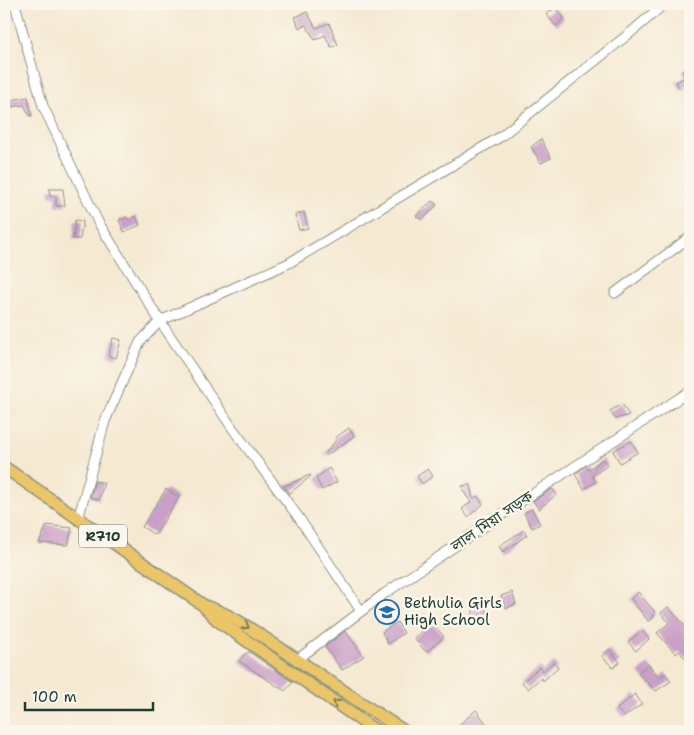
<svg xmlns="http://www.w3.org/2000/svg" width="694" height="735" font-family="'Shantell Sans','Noto Sans Bengali',sans-serif">
<rect width="100%" height="100%" fill="#fbf7ec"/>
<filter id="ink" filterUnits="userSpaceOnUse"><feTurbulence type="fractalNoise" baseFrequency=".02" numOctaves="2"/><feDisplacementMap in="SourceGraphic" scale="10" xChannelSelector="R" yChannelSelector="G"/><feConvolveMatrix kernelMatrix="1 2 1 2 8 2 1 2 1" color-interpolation-filters="sRGB"/></filter>
<filter id="wash" filterUnits="userSpaceOnUse"><feTurbulence type="fractalNoise" baseFrequency=".0096" numOctaves="4" result="noise"/><feDisplacementMap in="SourceGraphic" scale="20" xChannelSelector="R" yChannelSelector="G"/><feGaussianBlur stdDeviation="1.12" result="paint"/><feColorMatrix in="noise" values="0 0 0 0 0 0 0 0 0 0 0 0 0 0 0 0 0 1.4 0 .05"/><feComposite in="paint" operator="in"/></filter>
<g filter="url(#wash)">
<rect width="100%" height="100%" fill="#f5e9d2"/>
<g id="blocks">
<!-- building -->
<g fill="#c99fc7">
<polygon points="555,8 564,18 556,26 546,14"/>
<polygon points="307,12 316,28 329,23 338,45 331,47 325,35 315,40 306,25 299,28 295,17"/>
<polygon points="690,66 690,86 689,85 680,89 676,82 685,77 682,71"/>
<polygon points="28,97 32,116 30,116 24,105 11,107 10,100"/>
<polygon points="541,139 551,158 541,163 531,147"/>
<polygon points="49,189 63,189 65,206 56,206 56,196 50,196"/>
<polygon points="432,201 437,205 422,220 416,216"/>
<polygon points="304,212 308,228 299,230 295,215"/>
<polygon points="136,216 140,225 124,232 119,220 127,217 128,220"/>
<polygon points="75,220 83,221 80,239 73,239"/>
<polygon points="113,338 121,340 116,358 108,356"/>
<polygon points="622,404 629,415 615,419 610,411"/>
<polygon points="349,428 354,436 326,456 325,454 336,440 335,438"/>
<polygon points="631,441 638,452 620,463 613,451"/>
<polygon points="603,459 608,465 592,476 596,482 584,489 575,474 586,466 588,470"/>
<polygon points="329,468 337,482 322,490 316,478"/>
<polygon points="428,469 433,476 422,484 417,476"/>
<polygon points="310,475 311,476 289,494 284,486"/>
<polygon points="95,481 104,483 99,500 90,497"/>
<polygon points="470,485 473,499 477,496 483,504 468,517 462,509 471,502 463,491 462,486"/>
<polygon points="166,489 179,497 155,535 142,527"/>
<polygon points="552,489 557,494 539,509 533,501"/>
<polygon points="532,509 540,524 532,528 524,513"/>
<polygon points="47,525 72,528 68,545 39,543"/>
<polygon points="524,530 527,535 503,552 499,546"/>
<polygon points="512,592 516,604 506,608 501,596"/>
<polygon points="638,592 655,612 653,618 648,621 631,599"/>
<polygon points="483,602 490,618 479,623 473,619 473,608"/>
<polygon points="668,607 690,631 690,654 685,658 679,651 676,654 657,633 669,623 661,613"/>
<polygon points="397,622 404,633 388,644 382,632"/>
<polygon points="432,622 444,637 426,652 414,638"/>
<polygon points="642,630 649,639 636,651 628,642"/>
<polygon points="345,631 364,656 342,670 325,647"/>
<polygon points="609,649 620,662 613,668 602,656"/>
<polygon points="249,652 293,682 285,691 239,661 245,654"/>
<polygon points="554,662 558,667 543,681 541,678 528,689 522,682 540,667 543,671"/>
<polygon points="648,664 660,678 665,673 671,681 656,691 638,673"/>
<polygon points="635,694 642,704 624,717 617,709"/>
<polygon points="476,710 492,731 452,731"/>
</g>
</g>
</g>
<g filter="url(#ink)">
<use href="#blocks" fill-opacity="0" stroke="#8a9383" stroke-width="1"/>
<g fill="none" stroke-linecap="round" stroke-linejoin="round">
<defs>
<g id="minor">
<polyline points="15,4 43,106 98,222 160,321 233,429 299,518 361,611"/>
<polyline points="615,293 690,237"/>
<polyline points="78,519 105,421 140,342 160,321 289,263 500,137 635,29 664,4"/>
<polyline points="298,659 384,594 519,503 690,391"/>
</g>
<g id="major">
<polyline points="4,467 203,605 217,620 376,731"/>
<path d="M204 606C228 613 248 627 269 641 314 670 358 702 404 731"/>
</g>
</defs>
<!-- minor casing -->
<use href="#minor" stroke="#8a9383" stroke-width="11"/>
<!-- major casing -->
<use href="#major" stroke="#8a9383" stroke-width="14"/>
<!-- minor -->
<use href="#minor" stroke="#fff" stroke-width="9"/>
<!-- major -->
<use href="#major" stroke="#ebc669" stroke-width="11"/>
</g>
<!-- one-way arrows -->
<defs><path id="oneway-chevron" d="M-2-3.5L2.5 0L-2 3.5" fill="none" stroke-width="1.6" stroke-linecap="round" stroke-linejoin="round" transform="scale(1.25)"/></defs>
<g stroke="#7b7b4c">
<use href="#oneway-chevron" transform="translate(246 626) rotate(32)"/>
<use href="#oneway-chevron" transform="translate(336 703) rotate(-145)"/>
</g>
</g>
<!-- icons -->
<defs>
<symbol id="school-ring" viewBox="-11 -11 22 22"><circle r="9.5" fill="#fbf7ec" stroke="#1f6fb2" stroke-width="1.5"/><path d="M0-5L7-2L0 1L-7-2ZM-4 1L0 2.5L4 1V4Q0 6-4 4Z" fill="#1f6fb2"/></symbol>
</defs>
<g fill-rule="evenodd">
<use href="#school-ring" x="373" y="598" width="28" height="28"/>
</g>
<g text-anchor="middle" dominant-baseline="central" stroke-width="5" stroke-linejoin="round" paint-order="stroke">
<!-- shield labels -->
<rect fill="#fbf7ec" stroke="#61756b" stroke-width="1" x="79" y="524.5" width="48" height="23" rx="4"/>
<g font-size="14" font-weight="bold" fill="#1f3d34">
<text x="103" y="536">R710</text>
</g>
<!-- street labels -->
<g font-size="15" fill="#1f3d34" stroke="#fbf7ec">
<text transform="translate(492 521) rotate(-34)">লাল মিয়া সড়ক</text>
</g>
<!-- poi labels -->
<g font-size="15" fill="#1f3d34" stroke="#fbf7ec" text-anchor="start">
<text x="404" y="603">Bethulia Girls<tspan x="404" dy="17">High School</tspan></text>
</g>
</g>
<!-- margin -->
<rect width="694" height="735" fill="none" stroke="#fbf7ec" stroke-width="20"/>
<!-- scale -->
<path d="M25 702v8h128v-8" fill="none" stroke="#1f3d34" stroke-width="2.5"/>
<text x="32" y="702" font-size="15" fill="#1f3d34" stroke="#fbf7ec" stroke-width="4" paint-order="stroke">100 m</text>
</svg>
